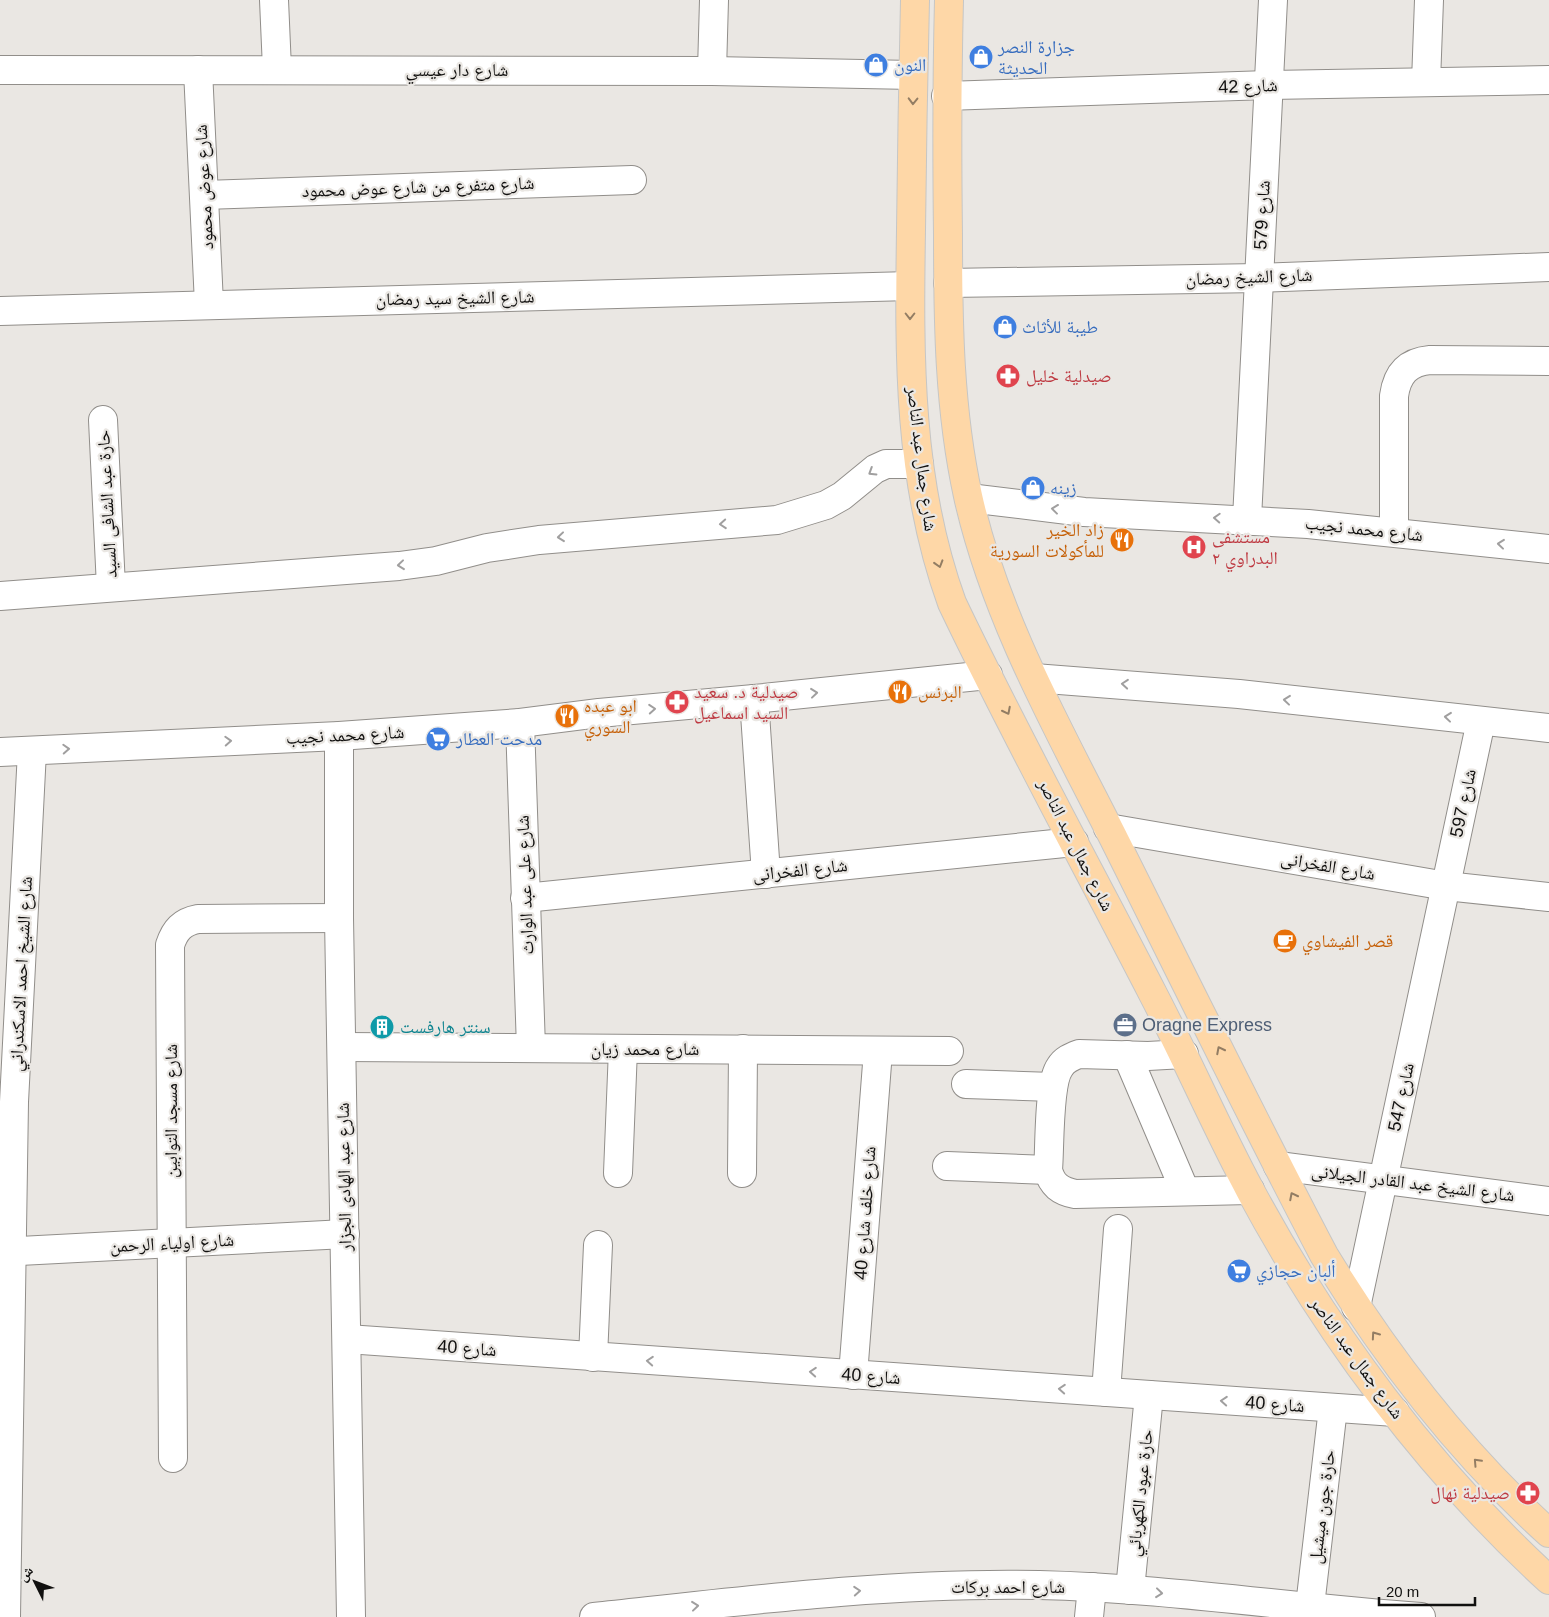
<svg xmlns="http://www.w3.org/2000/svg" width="1549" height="1617" font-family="Arial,'Noto Naskh Arabic',sans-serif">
<rect width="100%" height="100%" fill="#eae7e3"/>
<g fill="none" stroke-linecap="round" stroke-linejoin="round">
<defs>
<g id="minor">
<polyline points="274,0 277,69"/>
<polyline points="0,70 712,71 913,75"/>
<polyline points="198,70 209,304"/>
<polyline points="712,71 714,0"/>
<polyline points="1426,82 1429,0"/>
<polyline points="946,96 1268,85 1549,80"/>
<polyline points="204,195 632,180"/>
<polyline points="948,283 1259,278 1549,267"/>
<polyline points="0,311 910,286"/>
<polyline points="103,420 111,587"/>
<polyline points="969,498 1084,512 1308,524 1549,549"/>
<polyline points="1247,519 1273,0"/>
<path d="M1394 532V396C1397 374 1408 362 1430 360L1549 361"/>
<polyline points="0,596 399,566 436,561 487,548 539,540 777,520 826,505 842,496 875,469 886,464 919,464"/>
<polyline points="1034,678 1239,694 1549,728"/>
<polyline points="754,699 766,874"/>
<polyline points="520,723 531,1048"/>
<polyline points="339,736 339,918 351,1617"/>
<polyline points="0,752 339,736 520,723 599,713 754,699 988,675"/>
<polyline points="1108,828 1446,886 1549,897"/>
<polyline points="525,898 1074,842"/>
<polyline points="342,1047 949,1051"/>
<path d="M1184 1054 1148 1056 1079 1054C1071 1057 1064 1060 1060 1067 1048 1083 1050 1148 1048 1170 1052 1185 1060 1191 1075 1194L1250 1190"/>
<polyline points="1127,1055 1185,1191"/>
<polyline points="966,1084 1053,1087"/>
<polyline points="947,1166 1048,1170"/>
<polyline points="1278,1166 1549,1201"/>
<polyline points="618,1173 623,1049"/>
<polyline points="742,1173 743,1049"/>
<polyline points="0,1252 345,1234"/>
<polyline points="1356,1307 1481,721"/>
<polyline points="347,1339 1395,1412"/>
<polyline points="593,1357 598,1245"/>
<polyline points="853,1375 878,1051"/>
<polyline points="1106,1392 1118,1229"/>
<path d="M173 1458 170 945C175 930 182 922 198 919L339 918"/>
<polyline points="1130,1590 1149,1395"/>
<polyline points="1310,1606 1333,1408"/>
<polyline points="6,1617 14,1102 32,751"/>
<path d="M594 1617C742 1601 890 1582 1039 1585 1166 1588 1293 1608 1421 1617"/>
<polyline points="1089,1617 1092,1587"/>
</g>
<g id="major">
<path d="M915 0C913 77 912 153 911 230 909 357 908 482 952 603 1015 735 1086 864 1153 994 1187 1059 1216 1127 1251 1192 1328 1335 1429 1470 1549 1580"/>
<path d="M949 0C947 78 947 157 948 235 948 323 949 409 968 496 995 618 1059 730 1115 841 1184 979 1252 1118 1324 1255 1387 1358 1459 1452 1549 1533"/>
</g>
</defs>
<!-- minor casing -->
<use href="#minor" stroke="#918e8a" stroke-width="30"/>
<!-- major casing -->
<use href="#major" stroke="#c6c6c5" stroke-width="30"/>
<!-- minor -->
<use href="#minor" stroke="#fff" stroke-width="28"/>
<!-- major -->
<use href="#major" stroke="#fed7a7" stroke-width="28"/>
</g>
<!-- one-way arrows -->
<defs><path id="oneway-chevron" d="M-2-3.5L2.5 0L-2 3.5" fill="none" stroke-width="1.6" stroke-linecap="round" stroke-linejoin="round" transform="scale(1.25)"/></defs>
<g stroke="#937d63">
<use href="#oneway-chevron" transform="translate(913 101) rotate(91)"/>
<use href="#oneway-chevron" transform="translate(910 316) rotate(90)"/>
<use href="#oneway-chevron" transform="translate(939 564) rotate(73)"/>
<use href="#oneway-chevron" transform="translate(1007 711) rotate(63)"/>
<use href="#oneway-chevron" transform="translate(1220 1050) rotate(-117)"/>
<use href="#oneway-chevron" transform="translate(1293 1196) rotate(-117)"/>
<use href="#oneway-chevron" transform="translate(1375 1335) rotate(-125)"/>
<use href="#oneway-chevron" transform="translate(1477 1462) rotate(-133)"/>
</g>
<g stroke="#a09f9f">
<use href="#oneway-chevron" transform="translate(872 472) rotate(148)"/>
<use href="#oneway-chevron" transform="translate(1055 509) rotate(-173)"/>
<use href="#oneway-chevron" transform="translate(1217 518) rotate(-177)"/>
<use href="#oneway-chevron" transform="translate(723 524) rotate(176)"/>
<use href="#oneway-chevron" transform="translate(561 537) rotate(174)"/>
<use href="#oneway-chevron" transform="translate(1501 544) rotate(-174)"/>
<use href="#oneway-chevron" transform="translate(401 565) rotate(174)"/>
<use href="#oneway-chevron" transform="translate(1125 684) rotate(-175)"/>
<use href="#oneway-chevron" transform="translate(814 693) rotate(-6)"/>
<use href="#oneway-chevron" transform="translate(1287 700) rotate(-174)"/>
<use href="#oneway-chevron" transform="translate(652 709) rotate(-4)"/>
<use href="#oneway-chevron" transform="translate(1448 717) rotate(-174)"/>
<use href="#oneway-chevron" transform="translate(228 741) rotate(-3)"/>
<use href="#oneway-chevron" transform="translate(66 749) rotate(-3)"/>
<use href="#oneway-chevron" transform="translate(650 1361) rotate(-176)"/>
<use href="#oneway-chevron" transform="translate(813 1372) rotate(-176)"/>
<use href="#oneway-chevron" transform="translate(1062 1389) rotate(-176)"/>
<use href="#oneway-chevron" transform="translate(1224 1401) rotate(-176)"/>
<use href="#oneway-chevron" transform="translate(857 1591) rotate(-4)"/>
<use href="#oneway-chevron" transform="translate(1159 1593) rotate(6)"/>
<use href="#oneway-chevron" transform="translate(695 1606) rotate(-6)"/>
</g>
<!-- icons -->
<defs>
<symbol id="shop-disc" viewBox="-11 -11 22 22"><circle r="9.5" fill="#3f7fe0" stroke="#eae7e3"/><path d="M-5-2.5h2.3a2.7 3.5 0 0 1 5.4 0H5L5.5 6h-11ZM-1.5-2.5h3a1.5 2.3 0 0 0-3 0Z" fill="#fff"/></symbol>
<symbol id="pharmacy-disc" viewBox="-11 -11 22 22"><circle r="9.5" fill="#e0444e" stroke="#eae7e3"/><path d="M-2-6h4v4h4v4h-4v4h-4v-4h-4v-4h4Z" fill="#fff"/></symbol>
<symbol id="restaurant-disc" viewBox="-11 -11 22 22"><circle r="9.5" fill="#e8710a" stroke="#eae7e3"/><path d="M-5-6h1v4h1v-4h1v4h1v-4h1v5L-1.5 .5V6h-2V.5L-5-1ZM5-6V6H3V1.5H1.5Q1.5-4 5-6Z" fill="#fff"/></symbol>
<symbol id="hospital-disc" viewBox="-11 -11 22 22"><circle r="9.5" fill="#e0444e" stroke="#eae7e3"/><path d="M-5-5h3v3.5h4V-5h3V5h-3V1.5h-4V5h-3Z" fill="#fff"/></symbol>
<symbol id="supermarket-disc" viewBox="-11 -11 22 22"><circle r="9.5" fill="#3f7fe0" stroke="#eae7e3"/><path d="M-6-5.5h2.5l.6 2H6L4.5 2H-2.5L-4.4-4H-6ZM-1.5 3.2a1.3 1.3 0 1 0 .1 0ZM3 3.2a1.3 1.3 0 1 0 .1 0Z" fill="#fff"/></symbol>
<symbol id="cafe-disc" viewBox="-11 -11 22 22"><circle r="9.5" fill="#e8710a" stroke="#eae7e3"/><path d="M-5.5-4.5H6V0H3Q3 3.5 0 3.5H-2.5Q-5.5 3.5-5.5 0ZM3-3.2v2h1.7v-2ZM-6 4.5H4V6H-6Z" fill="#fff"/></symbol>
<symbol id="office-disc" viewBox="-11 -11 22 22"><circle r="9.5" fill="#5c6f8a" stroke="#eae7e3"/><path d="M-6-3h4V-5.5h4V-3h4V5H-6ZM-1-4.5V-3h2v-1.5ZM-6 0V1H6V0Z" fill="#fff"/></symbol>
<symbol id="building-disc" viewBox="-11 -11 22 22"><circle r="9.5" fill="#0f9aa8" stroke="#eae7e3"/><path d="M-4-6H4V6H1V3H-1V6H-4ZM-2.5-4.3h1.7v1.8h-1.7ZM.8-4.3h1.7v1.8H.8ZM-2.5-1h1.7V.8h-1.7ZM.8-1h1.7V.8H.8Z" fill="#fff"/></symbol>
</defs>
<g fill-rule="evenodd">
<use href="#shop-disc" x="967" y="43" width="28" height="28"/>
<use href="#shop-disc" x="862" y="51" width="28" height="28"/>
<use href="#shop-disc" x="991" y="313" width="28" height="28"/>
<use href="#pharmacy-disc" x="994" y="362" width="28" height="28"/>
<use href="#shop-disc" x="1019" y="474" width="28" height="28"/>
<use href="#restaurant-disc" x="1108" y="526" width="28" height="28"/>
<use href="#hospital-disc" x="1180" y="533" width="28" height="28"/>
<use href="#restaurant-disc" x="886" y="678" width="28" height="28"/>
<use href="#pharmacy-disc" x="663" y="688" width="28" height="28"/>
<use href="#restaurant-disc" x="553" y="702" width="28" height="28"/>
<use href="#supermarket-disc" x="424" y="725" width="28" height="28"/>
<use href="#cafe-disc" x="1271" y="927" width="28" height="28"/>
<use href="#office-disc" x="1111" y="1011" width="28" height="28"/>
<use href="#building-disc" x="368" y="1013" width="28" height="28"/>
<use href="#supermarket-disc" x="1225" y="1257" width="28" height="28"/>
<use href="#pharmacy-disc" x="1514" y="1479" width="28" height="28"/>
</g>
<g text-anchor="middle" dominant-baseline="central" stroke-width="4.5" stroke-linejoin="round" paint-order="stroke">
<!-- shop labels -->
<g font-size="18" fill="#366cbe" stroke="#eae7e3" text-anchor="start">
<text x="998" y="47">جزارة النصر<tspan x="998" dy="21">الحديثة</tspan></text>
<text x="894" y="65">النون</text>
<text x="1022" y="327">طيبة للأثاث</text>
<text x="1050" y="488">زينه</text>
<text x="456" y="739">مدحت العطار</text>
<text x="1256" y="1271">ألبان حجازي</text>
</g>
<!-- street labels -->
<g font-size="18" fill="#11100f" stroke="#eae7e3">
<text x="457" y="70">شارع دار عيسي</text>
<text transform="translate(1248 86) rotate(-2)">شارع 42</text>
<text transform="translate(204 187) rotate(-93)">شارع عوض محمود</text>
<text transform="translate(418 187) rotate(-2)">شارع متفرع من شارع عوض محمود</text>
<text transform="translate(1262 215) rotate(-87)">شارع 579</text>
<text transform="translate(1249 277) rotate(-2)">شارع الشيخ رمضان</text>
<text transform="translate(455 298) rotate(-1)">شارع الشيخ سيد رمضان</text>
<text transform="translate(922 459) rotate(83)">شارع جمال عبد الناصر</text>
<text transform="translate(107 504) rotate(-93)">حارة عبد الشافى السيد</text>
<text transform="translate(1364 529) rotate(6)">شارع محمد نجيب</text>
<text transform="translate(345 735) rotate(-3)">شارع محمد نجيب</text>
<text transform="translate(1463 803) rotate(-78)">شارع 597</text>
<text transform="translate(1076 845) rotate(63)">شارع جمال عبد الناصر</text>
<text transform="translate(1328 866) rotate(10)">شارع الفخرانى</text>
<text transform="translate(800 870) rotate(-6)">شارع الفخرانى</text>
<text transform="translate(525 885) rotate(-92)">شارع على عبد الوارث</text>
<text transform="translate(21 974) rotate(-87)">شارع الشيخ احمد الاسكندراني</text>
<text x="645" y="1049">شارع محمد زيان</text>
<text transform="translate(1401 1097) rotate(-78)">شارع 547</text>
<text transform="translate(171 1111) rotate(-90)">شارع مسجد التوابين</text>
<text transform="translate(344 1177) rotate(-91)">شارع عبد الهادى الجزار</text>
<text transform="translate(1413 1183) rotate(7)">شارع الشيخ عبد القادر الجيلانى</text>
<text transform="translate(865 1213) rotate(-86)">شارع خلف شارع 40</text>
<text transform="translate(172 1243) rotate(-3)">شارع اولياء الرحمن</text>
<text transform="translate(467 1348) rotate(4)">شارع 40</text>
<text transform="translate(1357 1358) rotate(54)">شارع جمال عبد الناصر</text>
<text transform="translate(871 1376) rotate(4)">شارع 40</text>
<text transform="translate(1275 1404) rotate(4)">شارع 40</text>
<text transform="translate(1140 1493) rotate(-84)">حارة عبود الكهربائي</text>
<text transform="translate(1322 1507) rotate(-83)">حارة جون ميشيل</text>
<text x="1008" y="1587">شارع احمد بركات</text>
</g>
<!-- health labels -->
<g font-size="18" fill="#be3a42" stroke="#eae7e3" text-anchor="start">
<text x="1026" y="376">صيدلية خليل</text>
<text x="1212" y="537">مستشفى<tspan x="1212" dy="21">البدراوي ٢</tspan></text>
<text x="694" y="692">صيدلية د. سعيد<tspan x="694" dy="21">السيد اسماعيل</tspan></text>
<text x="1510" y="1493" text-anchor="end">صيدلية نهال</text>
</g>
<!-- food labels -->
<g font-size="18" fill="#c56008" stroke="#eae7e3" text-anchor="start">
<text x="1104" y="530" text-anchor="end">زاد الخير<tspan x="1104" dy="21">للمأكولات السورية</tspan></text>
<text x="918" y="692">البرنس</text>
<text x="584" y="706">ابو عبده<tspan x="584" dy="21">السوري</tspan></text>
<text x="1302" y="941">قصر الفيشاوي</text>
</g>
<!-- service labels -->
<g font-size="18" fill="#4e5e75" stroke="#eae7e3" text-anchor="start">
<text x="1142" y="1025">Oragne Express</text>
</g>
<!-- culture labels -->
<g font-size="18" fill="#0d838f" stroke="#eae7e3" text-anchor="start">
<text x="400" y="1027">سنتر هارفست</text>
</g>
</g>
<!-- north arrow -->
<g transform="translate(35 1582) rotate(312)" stroke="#eae7e3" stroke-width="4" paint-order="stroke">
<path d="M0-4L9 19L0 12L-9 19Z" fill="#11100f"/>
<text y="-8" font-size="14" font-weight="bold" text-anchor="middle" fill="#11100f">ش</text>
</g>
<!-- scale -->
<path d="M1379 1597v8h96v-8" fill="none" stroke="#11100f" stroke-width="2.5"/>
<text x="1386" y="1597" font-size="15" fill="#11100f" stroke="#eae7e3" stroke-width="4" paint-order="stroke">20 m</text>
</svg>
